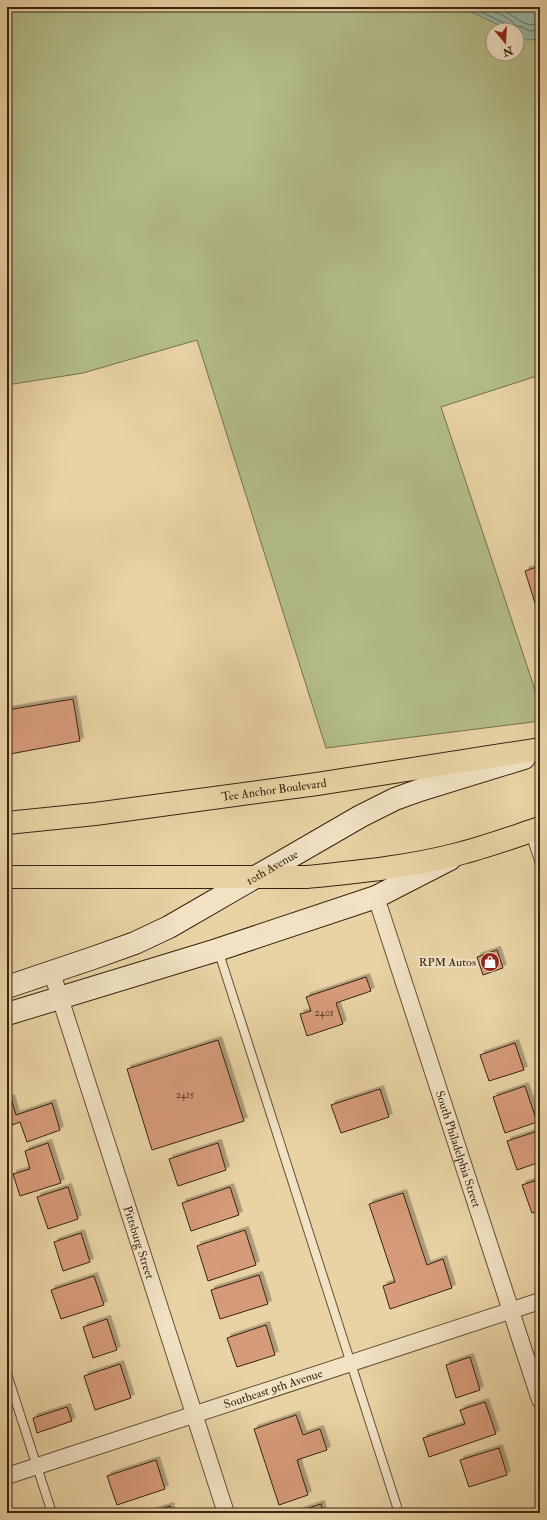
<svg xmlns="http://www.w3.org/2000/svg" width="547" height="1520" font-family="'IM FELL Double Pica',serif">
<defs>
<filter id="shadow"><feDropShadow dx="3.5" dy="-3.5" stdDeviation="0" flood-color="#0004"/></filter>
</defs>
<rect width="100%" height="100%" fill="#e9d3a4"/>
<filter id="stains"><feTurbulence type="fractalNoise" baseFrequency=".005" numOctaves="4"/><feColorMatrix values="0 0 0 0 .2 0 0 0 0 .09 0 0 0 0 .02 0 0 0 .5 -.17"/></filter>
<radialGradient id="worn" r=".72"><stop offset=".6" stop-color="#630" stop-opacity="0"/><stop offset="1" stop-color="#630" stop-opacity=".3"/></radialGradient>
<!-- green -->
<path fill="#b3bd89" stroke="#76704d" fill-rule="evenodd" d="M7 7H540V375L441 407 540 705V721L326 748 197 340 83 373 7 385ZM493 30H517V54H493Z"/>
<!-- water -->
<polygon fill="#97b7a9" stroke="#717c6c" points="461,7 540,7 540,39 527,40 517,35 517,30 509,30"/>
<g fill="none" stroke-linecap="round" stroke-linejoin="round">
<!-- shore -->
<g stroke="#686d5d" stroke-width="1">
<polyline points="470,7 509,25 510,30"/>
<path d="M483 7C494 12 509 16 516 26L522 27 529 31 540 30"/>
<path d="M498 7C509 12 519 22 530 25 533 25 537 24 540 24"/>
</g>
</g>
<!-- building -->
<g fill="#d69b79" stroke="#382311" filter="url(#shadow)">
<polygon points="540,566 540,619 525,571"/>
<polygon points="73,699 80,741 10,754 7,738 7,710"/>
<polygon points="497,950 503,968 483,975 477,957"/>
<polygon points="366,977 371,991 336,1003 343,1024 307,1036 300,1014 311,1011 306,997"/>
<polygon points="218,1040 244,1121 152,1150 127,1069"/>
<polygon points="515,1043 524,1070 489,1081 480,1055"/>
<polygon points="525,1086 537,1122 505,1133 493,1097"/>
<polygon points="380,1089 389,1117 341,1133 331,1105"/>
<polygon points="11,1098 16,1115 52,1103 60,1130 27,1142 20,1122 7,1127 7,1100"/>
<polygon points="538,1131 540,1138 540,1162 517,1170 507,1141"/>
<polygon points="48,1143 61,1183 20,1196 13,1174 30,1169 25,1151"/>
<polygon points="218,1143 226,1170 178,1186 169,1159"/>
<polygon points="540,1179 540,1211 532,1213 522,1185"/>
<polygon points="68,1187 78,1219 48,1229 37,1197"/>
<polygon points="230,1187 239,1215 191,1231 182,1203"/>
<polygon points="403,1193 427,1265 443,1259 452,1288 390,1309 383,1286 395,1282 369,1204"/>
<polygon points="245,1230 256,1265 208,1281 197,1246"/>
<polygon points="81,1233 90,1262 63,1271 54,1242"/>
<polygon points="259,1275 268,1304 220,1319 211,1290"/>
<polygon points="94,1276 104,1305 61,1319 51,1290"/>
<polygon points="107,1319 117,1350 93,1358 83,1327"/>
<polygon points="266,1325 275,1355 237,1367 227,1338"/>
<polygon points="470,1357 480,1390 456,1398 446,1365"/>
<polygon points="120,1364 131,1398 95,1410 84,1376"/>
<polygon points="485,1402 496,1434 429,1457 423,1438 465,1424 460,1410"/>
<polygon points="67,1407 72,1421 37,1433 33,1418"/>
<polygon points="296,1415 303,1435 320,1429 327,1450 297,1460 308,1495 279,1505 254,1429"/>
<polygon points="499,1448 507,1475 469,1487 460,1460"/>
<polygon points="156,1460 165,1489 117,1505 107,1476"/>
<polygon points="321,1504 323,1513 294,1513"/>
<polygon points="170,1506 172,1513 147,1513"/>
</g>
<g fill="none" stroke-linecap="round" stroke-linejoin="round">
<defs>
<g id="lane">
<polyline points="530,833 540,864"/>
<polyline points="218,950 399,1513"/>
<polyline points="7,1374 52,1513"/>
</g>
<g id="street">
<path id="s1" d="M376 897 540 1400"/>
<path id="s2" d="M52 973 226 1513"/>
<path id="s3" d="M7 1476 540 1301"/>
</g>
<g id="secondary">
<path id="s4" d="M7 987 93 958 135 943 169 927 361 816 395 799 420 790 524 758"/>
<polyline points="7,1014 217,950 376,897 450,859"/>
</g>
<g id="primary">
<path id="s5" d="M7 823 95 814 317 784 540 749"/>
<path d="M7 877H307C357 872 409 867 458 854 486 847 513 837 540 828"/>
</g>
</defs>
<!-- lane casing -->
<use href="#lane" stroke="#644f36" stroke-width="10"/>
<!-- street casing -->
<use href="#street" stroke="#644f36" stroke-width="18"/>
<!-- secondary casing -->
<use href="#secondary" stroke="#382311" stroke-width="24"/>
<!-- primary casing -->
<use href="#primary" stroke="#382311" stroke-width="24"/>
<!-- lane -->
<use href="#lane" stroke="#f1e2c4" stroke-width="8"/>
<!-- street -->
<use href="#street" stroke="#f1e2c4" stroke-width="16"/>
<!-- secondary -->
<use href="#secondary" stroke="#f1e2c4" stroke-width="22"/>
<!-- primary -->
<use href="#primary" stroke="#e9d3a4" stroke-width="22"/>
</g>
<!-- icons -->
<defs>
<symbol id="shop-disc" viewBox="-11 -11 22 22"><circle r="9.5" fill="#8f2418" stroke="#f1e2c4"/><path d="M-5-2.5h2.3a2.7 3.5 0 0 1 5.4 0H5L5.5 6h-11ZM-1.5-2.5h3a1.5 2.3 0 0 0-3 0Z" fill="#fff"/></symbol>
</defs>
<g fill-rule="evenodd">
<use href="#shop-disc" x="479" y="951" width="22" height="22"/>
</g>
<g text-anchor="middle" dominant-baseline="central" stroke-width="4" stroke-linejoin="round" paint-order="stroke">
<!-- number labels -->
<g font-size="10" fill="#60412b">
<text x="324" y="1013">2401</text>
<text x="185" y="1095">2415</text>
</g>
<!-- street labels -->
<g font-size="12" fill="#382311" stroke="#f1e2c4">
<text stroke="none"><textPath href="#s5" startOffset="269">Tee Anchor Boulevard</textPath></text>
<text stroke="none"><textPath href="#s4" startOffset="292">10th Avenue</textPath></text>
<text stroke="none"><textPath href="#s1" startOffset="265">South Philadelphia Street</textPath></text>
<text stroke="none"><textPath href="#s2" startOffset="283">Pittsburg Street</textPath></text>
<text stroke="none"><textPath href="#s3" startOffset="280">Southeast 9th Avenue</textPath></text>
</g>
<!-- poi labels -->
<g font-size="12" fill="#382311" stroke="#f1e2c4" text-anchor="end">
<text x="476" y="962">RPM Autos</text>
</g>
</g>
<!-- margin -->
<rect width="547" height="1520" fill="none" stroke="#e9d3a4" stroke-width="24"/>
<rect x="8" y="8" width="531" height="1504" fill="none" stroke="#382311" stroke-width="2"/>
<rect x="12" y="12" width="523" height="1496" fill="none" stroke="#382311"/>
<!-- north arrow -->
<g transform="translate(505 42) rotate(162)"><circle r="19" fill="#f1e2c4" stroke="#a7967c"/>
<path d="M0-3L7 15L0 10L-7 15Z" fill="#8f2418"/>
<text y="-6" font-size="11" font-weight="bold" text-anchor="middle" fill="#382311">N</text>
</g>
<rect width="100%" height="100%" filter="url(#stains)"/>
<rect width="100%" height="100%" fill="url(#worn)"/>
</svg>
